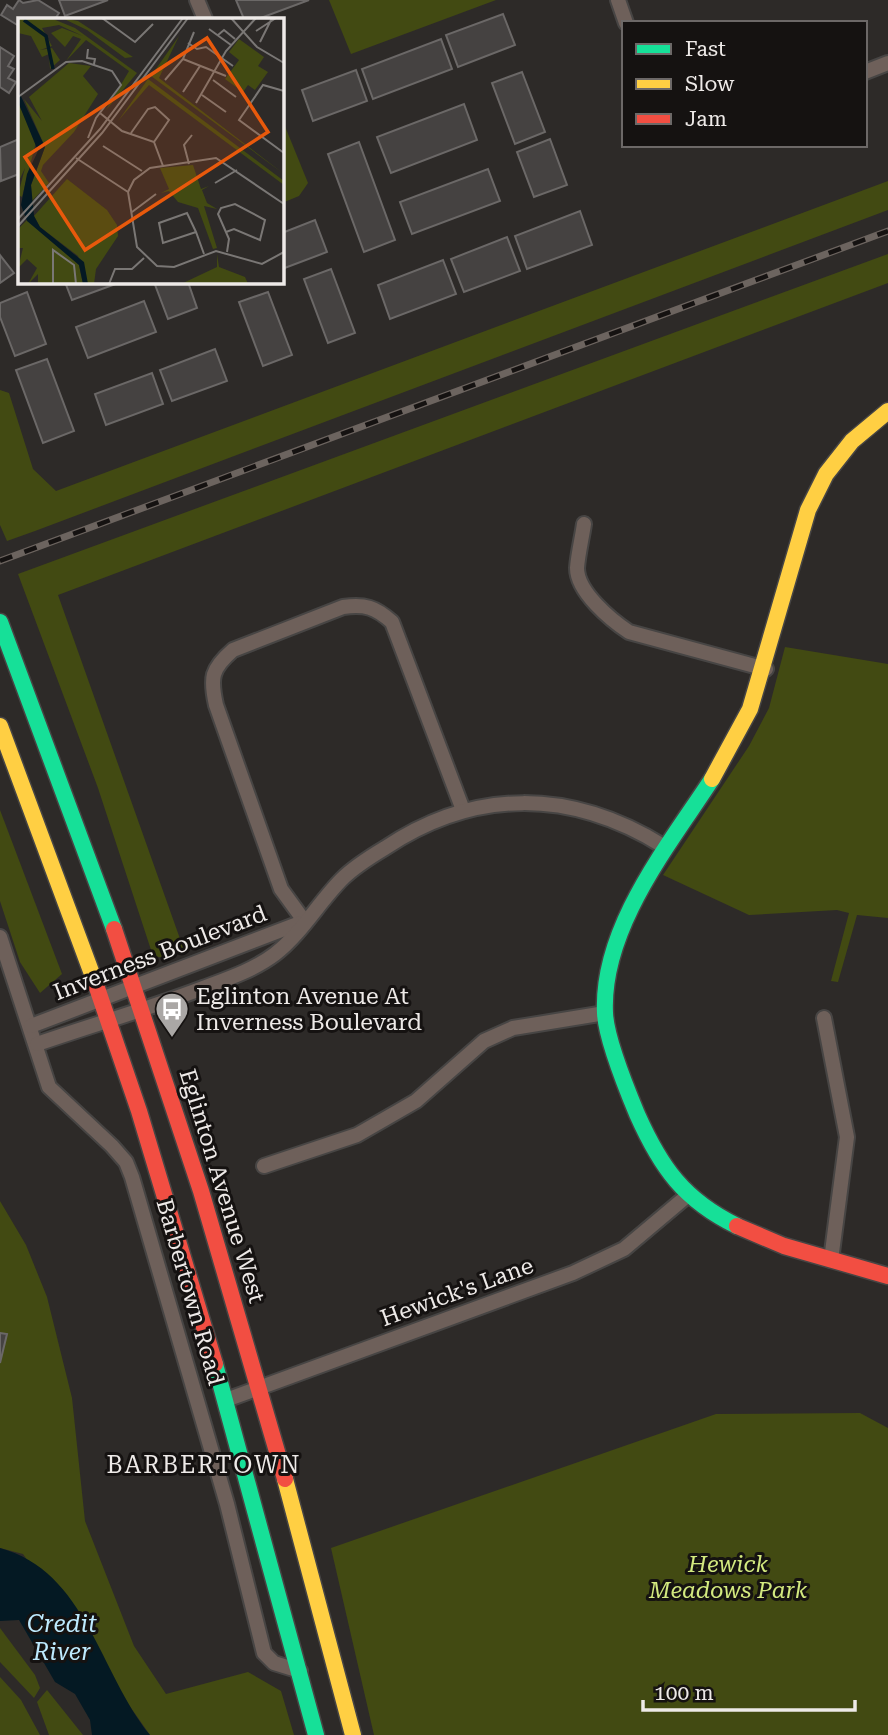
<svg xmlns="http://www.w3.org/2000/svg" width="888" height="1735" font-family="'Roboto Serif',serif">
<rect width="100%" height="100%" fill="#2d2a28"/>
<!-- green -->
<g fill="#424a12">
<polygon points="329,0 496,0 351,54"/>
<polygon points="282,119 308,183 299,196 282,203"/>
<polygon points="888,181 888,210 35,531 7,541 0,525 0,390 9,393 33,469 56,491"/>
<polygon points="888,254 888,283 58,595 184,950 164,958 153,956 98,788 18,574"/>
<polygon points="785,647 888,664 888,918 857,915 838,982 831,981 849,913 837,910 749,915 663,875 749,746 769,708"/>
<polygon points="0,810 62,974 40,993 20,962 0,901"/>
<polygon points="0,1201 26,1245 47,1297 72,1398 85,1521 134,1646 166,1694 248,1672 281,1691 294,1735 150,1735 23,1554 0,1548"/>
<polygon points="860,1413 888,1428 888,1735 374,1735 331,1548 716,1414"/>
<polygon points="0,1628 35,1675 40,1688 34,1698 0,1662"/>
<polygon points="0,1677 21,1700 40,1735 0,1735"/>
<polygon points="47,1690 83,1735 49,1735 37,1702"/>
</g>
<!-- water -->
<path fill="#041923" d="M0 1548C86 1571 100 1674 150 1735H92L90 1720 75 1694 55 1682 19 1620 0 1621Z"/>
<!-- building -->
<g fill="#454241" stroke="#6b6867" stroke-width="2">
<polygon points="19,0 23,3 38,0 59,13 55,19 19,19 19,26 1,15 7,5 13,9"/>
<polygon points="59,0 108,0 65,16"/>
<polygon points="236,0 309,0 258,19 244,19"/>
<polygon points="503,14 515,45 458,67 446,35"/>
<polygon points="441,39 452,69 373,99 362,69"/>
<polygon points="0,47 14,56 8,66 14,69 8,78 16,82 9,93 0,87"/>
<polygon points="356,70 367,101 313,121 302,90"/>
<polygon points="522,72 545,132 515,144 492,83"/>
<polygon points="464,104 477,140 391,173 377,137"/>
<polygon points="19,139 19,174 1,181 0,147"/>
<polygon points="550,139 567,185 534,197 517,152"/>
<polygon points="359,142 395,240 364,252 328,154"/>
<polygon points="488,169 500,201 412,234 400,202"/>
<polygon points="580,211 592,245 527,269 515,236"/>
<polygon points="315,220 327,252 282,269 282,233"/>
<polygon points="507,237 520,271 464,292 451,259"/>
<polygon points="0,255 14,273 0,283"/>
<polygon points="443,260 456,294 390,319 378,285"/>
<polygon points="331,269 355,333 328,343 304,279"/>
<polygon points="65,282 121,282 72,300"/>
<polygon points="154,282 188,282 197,308 168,319"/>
<polygon points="27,292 46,344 15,356 0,317 0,303"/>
<polygon points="268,292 292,355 263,366 239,302"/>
<polygon points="144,301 156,332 88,358 76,327"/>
<polygon points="215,349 227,381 172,401 160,370"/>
<polygon points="47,359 74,431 43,443 16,370"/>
<polygon points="152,373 163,404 106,425 95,394"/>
<polygon points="0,1333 7,1334 0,1363"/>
</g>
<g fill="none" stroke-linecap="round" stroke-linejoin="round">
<defs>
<g id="street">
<polyline points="197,0 205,19"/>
<polyline points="618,0 626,23"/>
<polyline points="865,72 888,63"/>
<path d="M584 524C582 538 578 554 577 568 577 592 611 620 629 632L766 669"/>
<path d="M305 922 281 889 216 705C210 678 211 669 233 650L343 607C365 604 375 607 392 622L463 810"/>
<polyline points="0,937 49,1087 112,1146 126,1162 132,1177 227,1504 264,1653 274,1663 300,1671"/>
<polyline points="824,1018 847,1137 831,1260"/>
<polyline points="31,1026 300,923"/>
<path d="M37 1044C92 1025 148 1009 203 988 227 979 254 970 275 954 301 934 319 902 342 879 354 867 370 857 385 848 475 788 571 789 663 846"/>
<polyline points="264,1166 357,1135 416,1101 484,1041 513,1028 605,1013"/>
<polyline points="226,1400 573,1273 624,1249 687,1196"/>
</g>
<g id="fast">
<polyline points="0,622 114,929"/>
<path d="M712 779C669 845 601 928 605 1013 606 1038 627 1090 637 1114 661 1168 684 1200 737 1226"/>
<polyline points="215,1364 316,1735"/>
</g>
<g id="slow">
<polyline points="0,726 95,982"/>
<polyline points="712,779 750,709 808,510 826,474 852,441 888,411"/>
<polyline points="285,1479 353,1735"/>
</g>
<g id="jam">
<polyline points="114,929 201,1191 285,1479"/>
<polyline points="95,982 139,1111 215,1364"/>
<polyline points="737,1226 784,1246 888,1276"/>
</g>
</defs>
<!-- street casing -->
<use href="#street" stroke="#474544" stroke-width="18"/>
<!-- fast casing -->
<use href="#fast" stroke="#474544" stroke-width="19"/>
<!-- slow casing -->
<use href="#slow" stroke="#474544" stroke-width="19"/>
<!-- jam casing -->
<use href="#jam" stroke="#474544" stroke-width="19"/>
<!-- street -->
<use href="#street" stroke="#6e605a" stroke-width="14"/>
<!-- fast -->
<use href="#fast" stroke="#16e098" stroke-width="16"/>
<!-- slow -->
<use href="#slow" stroke="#ffcf43" stroke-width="16"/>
<!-- jam -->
<use href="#jam" stroke="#f24e42" stroke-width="16"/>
<defs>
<polyline id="rail" points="0,561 888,231"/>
</defs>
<!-- rail casing -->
<use href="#rail" stroke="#6c645f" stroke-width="7"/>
<!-- rail -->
<use href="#rail" stroke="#151211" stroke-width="4.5" stroke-dasharray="13" stroke-linecap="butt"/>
</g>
<!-- icons -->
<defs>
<symbol id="bus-pin" viewBox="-11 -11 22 30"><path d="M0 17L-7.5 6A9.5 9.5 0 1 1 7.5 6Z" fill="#aaa7a5" stroke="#151211"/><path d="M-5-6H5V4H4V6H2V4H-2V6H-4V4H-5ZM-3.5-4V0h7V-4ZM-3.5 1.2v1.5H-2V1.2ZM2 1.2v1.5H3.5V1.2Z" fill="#fff"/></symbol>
</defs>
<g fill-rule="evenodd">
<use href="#bus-pin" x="153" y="990" width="38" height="52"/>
</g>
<g text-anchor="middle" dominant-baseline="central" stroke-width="6" stroke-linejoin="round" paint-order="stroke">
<!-- street labels -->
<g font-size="23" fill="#eeeae8" stroke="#151211">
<text transform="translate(160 953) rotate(-21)">Inverness Boulevard</text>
<text transform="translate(222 1186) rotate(73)">Eglinton Avenue West</text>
<text transform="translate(190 1292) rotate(74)">Barbertown Road</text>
<text transform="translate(457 1292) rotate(-20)">Hewick's Lane</text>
</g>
<!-- poi labels -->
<g font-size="23" fill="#eeeae8" stroke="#151211" text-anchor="start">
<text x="196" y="996">Eglinton Avenue At<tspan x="196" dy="26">Inverness Boulevard</tspan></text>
</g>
<!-- park labels -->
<g font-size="23" font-style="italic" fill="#d3e97f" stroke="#151211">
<text x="728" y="1564">Hewick<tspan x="728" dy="26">Meadows Park</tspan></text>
</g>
<!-- neighbourhood labels -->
<g font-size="24" letter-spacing="2" fill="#eeeae8" stroke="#151211">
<text x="204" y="1465">BARBERTOWN</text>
</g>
<!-- water labels -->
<g font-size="24" font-style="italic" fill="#beeafe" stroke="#151211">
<text x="62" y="1624">Credit<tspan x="62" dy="28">River</tspan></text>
</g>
</g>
<!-- overview -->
<g transform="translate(18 18)">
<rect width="266" height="266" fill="#2d2a28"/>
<path d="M0 0 35 1 57 10 119 55 88 92 111 53 68 22 48 43 63 21 55 18 47 29 33 15 44 10 65 18 41 7 24 10 34 28 22 32 34 30 42 42 32 51 31 36 24 39 13 18 0 15ZM44 0 60 3 115 39 107 40 69 12ZM161 18 141 60 266 156 133 58ZM221 21 246 39 240 48 250 54 237 72 230 67 225 74 207 61 221 42 211 34ZM51 45 73 48 65 58 80 76 56 114 25 147 23 153 31 165 14 183 13 167 27 129 6 81 24 103 11 79ZM130 61 266 163V167L131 67 100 103ZM0 84 18 124 4 179 0 177 7 150 0 165ZM175 147 183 171 191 168 184 172 189 185 199 191 186 188 199 230 195 231 180 190 160 184 151 173 143 175 151 171 142 150ZM49 161 89 192 99 207 100 218 78 251 76 266H70L60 238 22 209 16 198ZM9 202 61 247 65 266H20V256L10 266 19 250 9 241 0 250 5 230H0V211ZM199 236 201 249 227 259 230 266H163L199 249Z" fill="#424a12"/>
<path d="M0 72 27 129 13 167 16 198 22 209 66 244 70 266H65L61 247 9 203 3 187 9 156 20 133 0 84Z" fill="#041923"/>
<path fill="none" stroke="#041923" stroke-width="3.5" d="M6 2 28 18 35 51"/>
<path fill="none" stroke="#7a7775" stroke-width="2" d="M84 0 117 24 135 6M213 0 239 29 266 45M191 11 213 27M238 13 258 0M200 17 206 12 217 21M242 24 254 0M170 25 179 31 188 29 215 48M70 31 69 40 77 41 76 46M165 41 208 58M147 62 165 41 176 14M195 62 218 79M266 73 245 67 221 102 266 135M165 74 182 48M184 77 208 94M0 79 48 44 64 43 94 53 103 67 78 100 70 120M178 85 208 33 238 0M82 95 104 113 136 124 145 148M113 115 130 91 137 89 151 102 136 124M85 128 124 153M58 140 110 174M171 146 166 127 174 117M197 165 219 152M266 186 198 140 132 150 116 162 110 174 119 229 139 248 156 249 198 233 244 246 266 234M114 194 138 176M0 201 82 111 165 0M0 208 84 115 170 0M178 214 145 225 141 205 169 195 178 214 186 236M208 214 216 211 242 222 247 202 217 186 203 190 200 196 211 221 209 234M35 266V232L56 247 58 266M91 266 97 251H114L126 240"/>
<path fill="#e8590c" fill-opacity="0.15" stroke="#e8590c" stroke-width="3.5" d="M189 20 250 114 67 232 7 139Z"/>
<rect width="266" height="266" fill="none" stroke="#eeeae8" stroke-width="3.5"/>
</g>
<!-- legend -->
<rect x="622" y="21" width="245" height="126" fill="#151211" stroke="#6c6867" stroke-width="2"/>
<rect x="636" y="44" width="35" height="10" fill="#16e098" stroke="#6c6867" stroke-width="2"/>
<text x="685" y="56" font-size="21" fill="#eeeae8">Fast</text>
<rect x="636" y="79" width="35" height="10" fill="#ffcf43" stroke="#6c6867" stroke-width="2"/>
<text x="685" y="91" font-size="21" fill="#eeeae8">Slow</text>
<rect x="636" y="114" width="35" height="10" fill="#f24e42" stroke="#6c6867" stroke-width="2"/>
<text x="685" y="126" font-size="21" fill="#eeeae8">Jam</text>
<!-- scale -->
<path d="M643 1700v10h212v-10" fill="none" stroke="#eeeae8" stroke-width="3.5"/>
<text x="654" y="1700" font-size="21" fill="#eeeae8" stroke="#151211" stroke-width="5" paint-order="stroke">100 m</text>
</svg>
